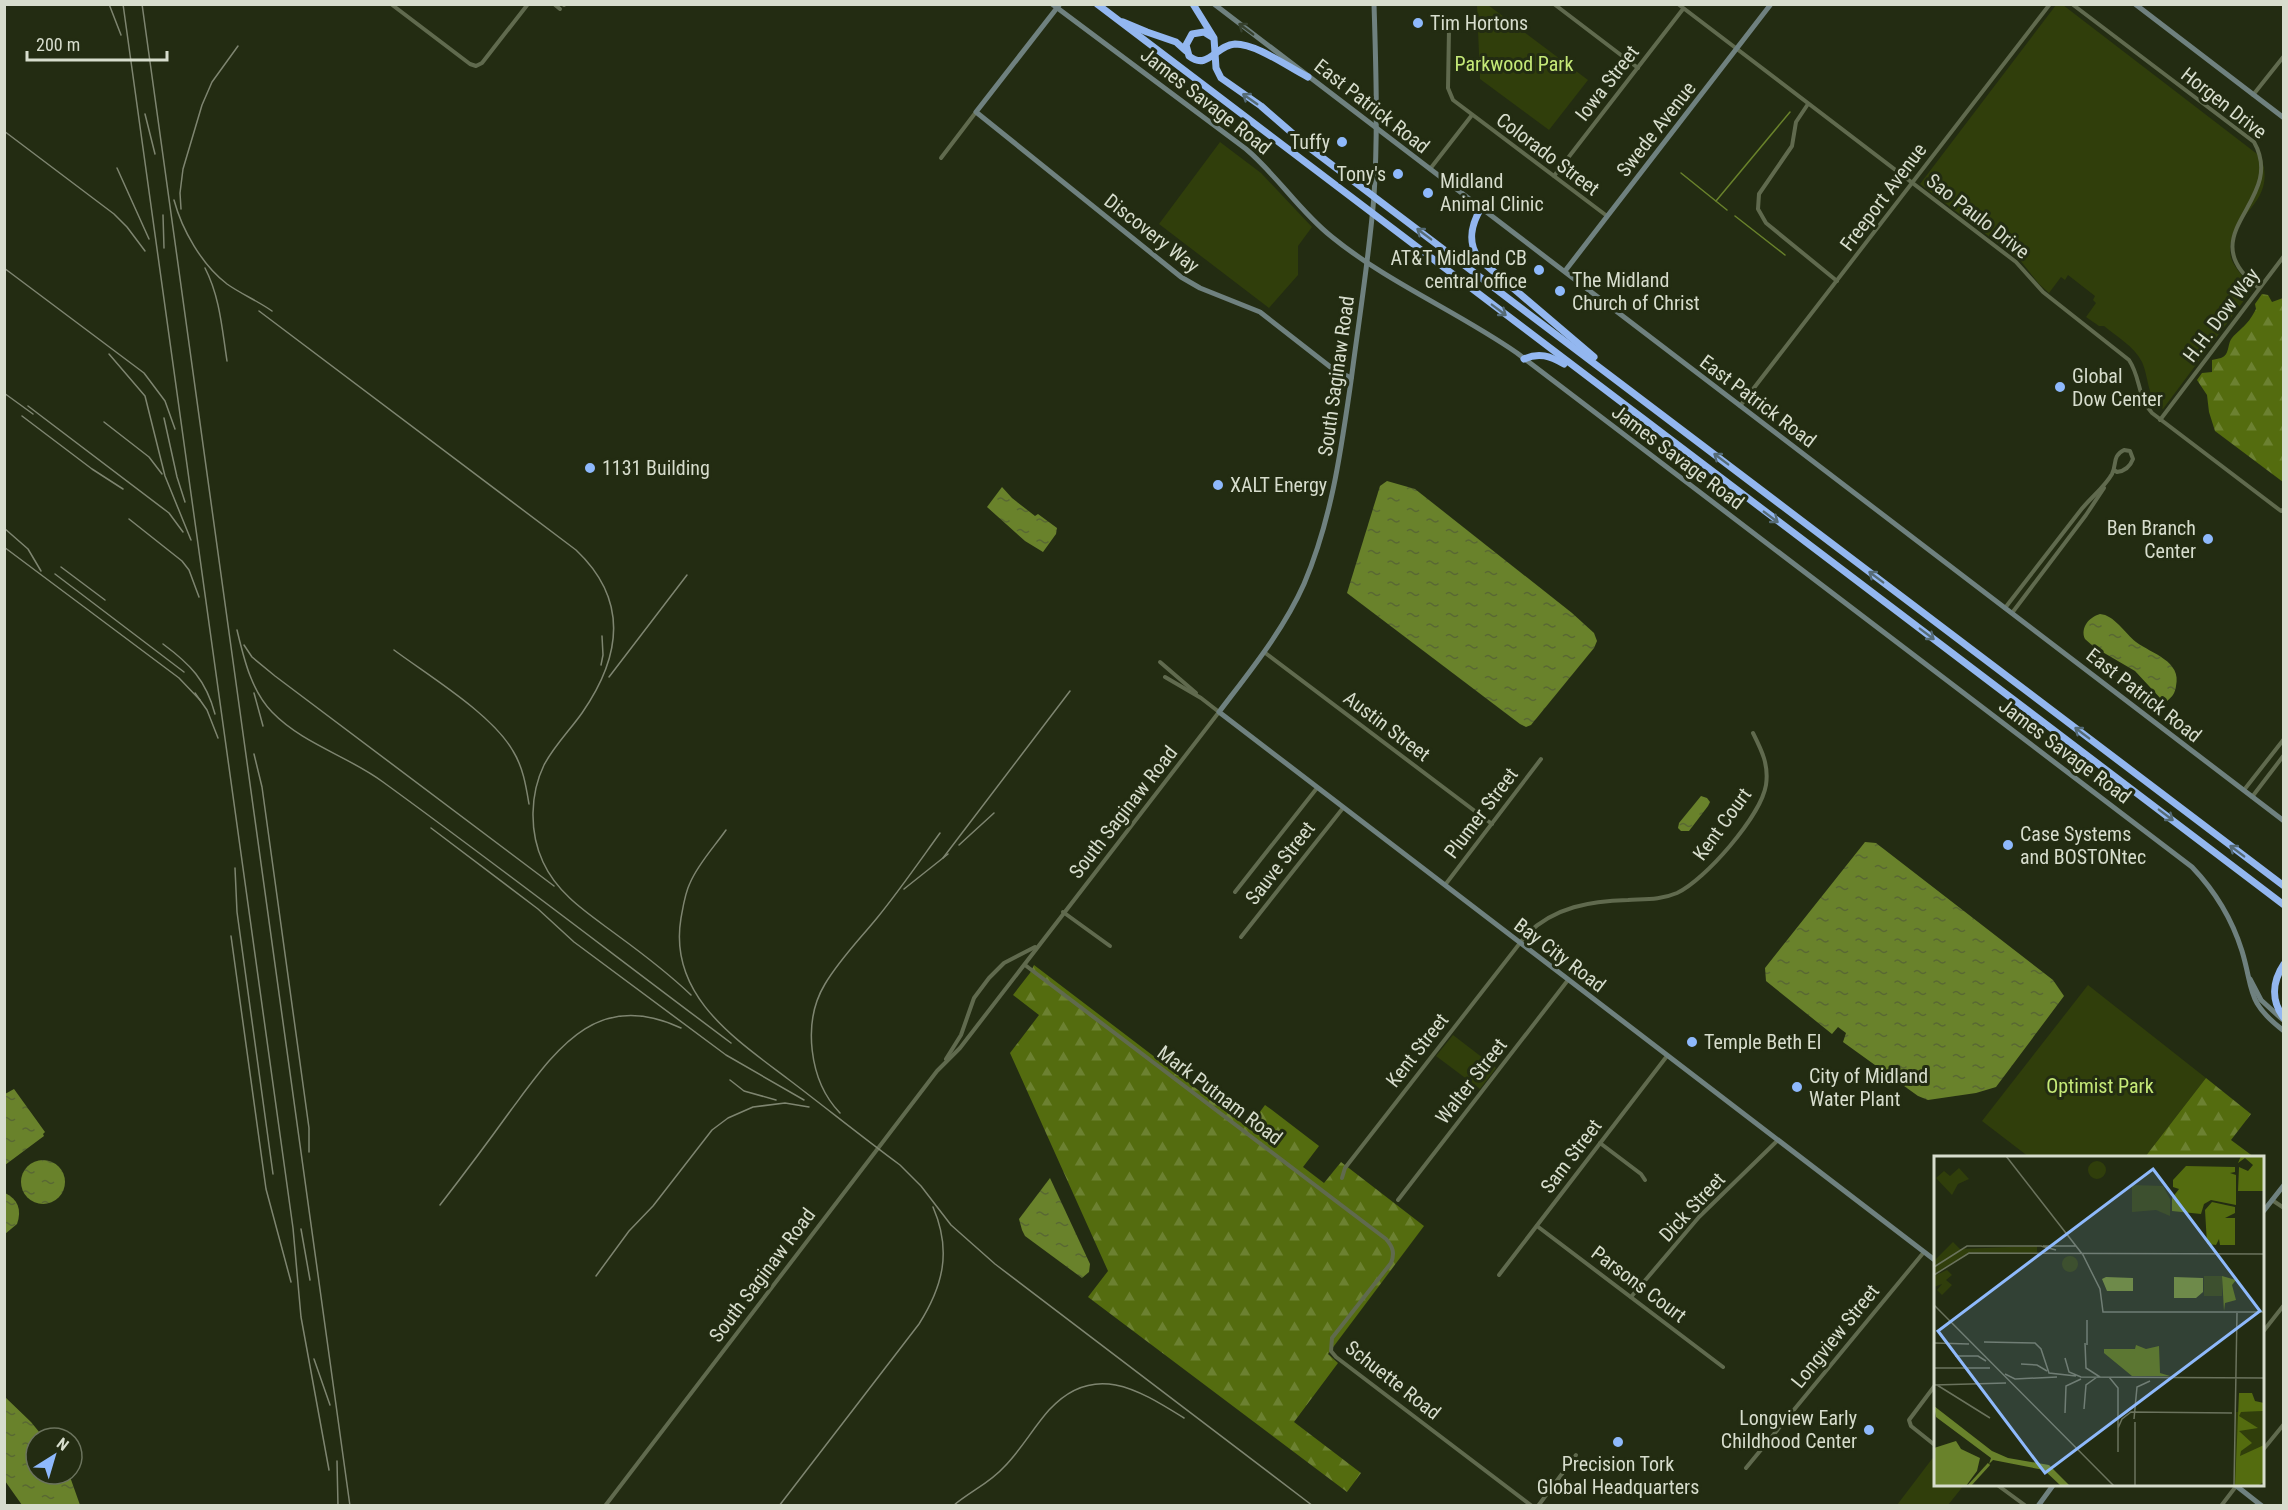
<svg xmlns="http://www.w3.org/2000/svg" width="2288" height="1510" font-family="'Roboto Condensed',sans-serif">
<defs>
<pattern id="forest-firs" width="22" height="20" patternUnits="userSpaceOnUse" patternTransform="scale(1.5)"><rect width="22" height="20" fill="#546c0f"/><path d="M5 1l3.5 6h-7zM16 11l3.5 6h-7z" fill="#6c8131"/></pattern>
<pattern id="water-ripples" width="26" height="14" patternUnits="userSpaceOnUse" patternTransform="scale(1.5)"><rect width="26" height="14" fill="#69822b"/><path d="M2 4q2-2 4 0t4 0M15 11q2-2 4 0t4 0" fill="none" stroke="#596833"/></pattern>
</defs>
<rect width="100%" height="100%" fill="#232c12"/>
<!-- green -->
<g fill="#303e0b">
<polygon points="1477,5 1488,5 1588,80 1549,130 1480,79"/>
<path d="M2056 5H2063L2261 157C2278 204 2230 213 2230 250 2230 268 2247 276 2251 291L2163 409C2147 400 2149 377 2142 362 2134 346 2117 337 2104 326H2099L2086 317 2096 303 2093 300 2095 296 2068 275 2065 280 2061 277 2049 293 2039 284 2020 260 1920 184Z"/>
<polygon points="1220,142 1261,173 1312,227 1298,246 1298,275 1269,308 1159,224"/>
<polygon points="2088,985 2206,1078 2145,1157 2029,1157 1982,1121"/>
<polygon points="1453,1035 1496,1068 1480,1089 1436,1056"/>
<polygon points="1935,1455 1936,1484 1964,1485 1948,1505 1897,1505"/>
</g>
<!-- forest -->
<g fill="url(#forest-firs)">
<path d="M2262 294 2268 295 2272 302 2283 298V482L2215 431 2209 412 2207 395 2197 380 2202 373 2212 372V360C2215 359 2218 359 2221 358 2230 355 2227 344 2232 338 2243 326 2248 325 2256 309L2255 304Z"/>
<polygon points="1034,965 1248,1128 1265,1105 1272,1110 1319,1146 1303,1167 1324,1183 1341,1162 1424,1226 1328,1354 1338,1363 1294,1422 1361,1473 1347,1492 1088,1297 1108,1271 1010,1053 1039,1015 1013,995 1030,973"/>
<polygon points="2206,1078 2251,1114 2231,1140 2254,1157 2145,1157"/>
</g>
<!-- water -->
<g fill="url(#water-ripples)">
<polygon points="1387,481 1415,489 1572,613 1594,633 1597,641 1594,648 1531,725 1526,727 1520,724 1347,593 1380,486"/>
<polygon points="1002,487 1012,498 1035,516 1038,514 1057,528 1056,534 1043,552 1025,541 987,507"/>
<path d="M2100 614C2114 615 2125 633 2136 642 2152 654 2182 661 2176 686 2175 693 2173 696 2167 701L2162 700 2135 671 2094 647 2085 639C2080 628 2089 617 2100 614Z"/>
<polygon points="1701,796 1707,798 1710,802 1708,806 1689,831 1681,831 1678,828 1679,823"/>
<polygon points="1865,842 1876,843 2053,980 2064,996 1996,1087 1976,1093 1928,1100 1918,1096 1843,1042 1846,1033 1838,1027 1832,1034 1766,981 1765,968"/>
<polygon points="14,1089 45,1132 43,1134 44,1136 5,1165 5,1094"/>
<circle cx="43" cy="1182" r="22"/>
<polygon points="1050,1178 1090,1264 1089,1272 1082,1278 1025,1236 1022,1230 1019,1219"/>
<path d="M5 1193C18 1199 22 1210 17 1224L5 1234Z"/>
<polygon points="5,1397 31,1422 44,1438 36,1438 36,1474 69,1474 80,1505 22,1505 5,1481"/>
</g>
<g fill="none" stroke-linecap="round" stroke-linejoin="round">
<!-- stream -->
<g stroke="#69822b" stroke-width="1.5">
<polyline points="1681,173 1727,210"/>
<polyline points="1716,201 1790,112"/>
<polyline points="1735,216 1785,255"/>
</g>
<!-- street -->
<g stroke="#606a4e" stroke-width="4">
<polyline points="391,4 470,64 476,66 482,63 528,4"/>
<polyline points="554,4 560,9"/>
<polyline points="564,4 564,5"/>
<polyline points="1554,4 1638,68"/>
<path d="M1678 4 2016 262 2043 292 2129 360C2141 378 2137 396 2152 413L2281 511 2284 509"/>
<polyline points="1815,4 1851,4"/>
<path d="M2072 4 2254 142C2288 202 2187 233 2259 288"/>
<polyline points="1449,29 1448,88 1453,100 1607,216"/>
<polyline points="2253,95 2284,56"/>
<polyline points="1808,104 1796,122 1792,146 1759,194 1758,209 1766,223 1837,281"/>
<polyline points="941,158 976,112"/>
<polyline points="1430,169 1472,115"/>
<polyline points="1554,176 1683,9"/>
<polyline points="1740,406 2050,4"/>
<polyline points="2160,420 2284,256"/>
<path d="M2005 608 2080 511C2090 498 2104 488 2112 474 2117 464 2112 456 2124 450L2130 451 2133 459C2130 467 2125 471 2117 472L2114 470"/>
<polyline points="2012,613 2086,515 2104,488"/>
<polyline points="1264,652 1492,824"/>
<polyline points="1160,662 1196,693"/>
<polyline points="2244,790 2284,739"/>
<polyline points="2252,797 2284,755"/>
<polyline points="1445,885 1541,759"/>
<polyline points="1235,892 1317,788"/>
<polyline points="1063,912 1110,946"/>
<polyline points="1241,937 1343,808"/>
<path d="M1025 965 1386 1239C1393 1247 1395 1253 1391 1263L1332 1338 1331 1351 1336 1357 1532 1506"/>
<polyline points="946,1059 961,1035 974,998 989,978 1004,963 1035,947"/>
<polyline points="1600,1143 1641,1174 1645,1180"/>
<path d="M1342 1178 1345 1168 1527 934C1555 907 1590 901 1628 900 1644 899 1661 900 1677 893 1705 880 1761 816 1766 785 1769 765 1762 751 1753 733"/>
<polyline points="1398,1200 1568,980"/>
<polyline points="2272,1200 2284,1208"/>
<polyline points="1537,1226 1723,1367"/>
<polyline points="1499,1275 1667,1056"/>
<polyline points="1631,1297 1699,1217 1778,1140"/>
<polyline points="2262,1333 2284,1305"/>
<polyline points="1936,1384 1909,1420 1911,1426 1936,1446"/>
<polyline points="2262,1451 2284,1424"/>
<polyline points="1746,1468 1924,1252"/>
<polyline points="1996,1484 2026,1506"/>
<polyline points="605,1506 937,1071 960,1048 1219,712 1201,698 1165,677"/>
<polyline points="1538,1506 1576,1455"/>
<polyline points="2221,1506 2237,1485"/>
</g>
<!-- secondary -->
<g stroke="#6f817f" stroke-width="5">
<path d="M1052 4 1246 149C1277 175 1300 212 1332 237 1387 282 1458 312 1517 353L2192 867C2215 891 2232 919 2242 951 2254 991 2246 1002 2284 1031"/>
<polyline points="1060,4 976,112 1181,277 1200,288 1260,312 1333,369 1351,378"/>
<polyline points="1214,4 2284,821"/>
<path d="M1374 4C1376 68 1378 132 1374 196 1369 258 1359 319 1351 381 1341 450 1332 518 1304 584 1283 631 1250 671 1219 712L1936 1261"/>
<polyline points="2135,4 2284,118"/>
<polyline points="1565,271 1771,4"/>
<polyline points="2250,979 2261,1000 2283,1020"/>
<polyline points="2262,1213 2284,1185"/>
<polyline points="2234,1484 2262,1506"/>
<polyline points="2038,1506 2054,1484"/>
</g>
<!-- highway -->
<g stroke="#93b7f0" stroke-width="7">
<polyline points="1097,4 2284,905"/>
<polyline points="1193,4 1214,38 1216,68 1221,78 1261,106 1307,146 2284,886"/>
<polyline points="1123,22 1147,32 1176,42 1186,51"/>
<path d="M1212 37 1204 32 1192 34 1186 45 1189 56C1208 71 1216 45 1235 44 1257 44 1288 67 1308 77"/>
<path d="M1481 208C1471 225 1467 242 1479 259L1594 357"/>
<path d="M1524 359C1539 352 1550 356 1564 364"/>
<path d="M2284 964C2272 982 2271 1001 2284 1018"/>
</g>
<!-- rail -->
<g stroke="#7e8570" stroke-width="1.5">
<polyline points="109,4 121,35"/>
<polyline points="123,4 293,1228 301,1317 329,1470"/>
<polyline points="142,4 350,1506"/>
<polyline points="145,114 155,154"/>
<polyline points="4,131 114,214 127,227 145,251"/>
<polyline points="117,168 149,239"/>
<path d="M174 200C182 230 202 265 227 284 241 294 258 301 272 311"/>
<polyline points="181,209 180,193 183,169 202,105 212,82 238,46"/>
<polyline points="163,215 164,248"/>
<polyline points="4,268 144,373 165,401 175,429"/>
<path d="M205 268C220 297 222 329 227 361"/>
<path d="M259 311 576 550C629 600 621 657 582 713 570 730 554 746 544 765 530 794 529 832 543 862 558 895 589 914 617 935 643 954 668 973 691 995"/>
<polyline points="109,354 145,396 165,476 191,540"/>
<polyline points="4,393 33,414"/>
<polyline points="28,406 169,513 183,532"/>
<polyline points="22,416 92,469 123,489"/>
<polyline points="164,418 177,477 185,502"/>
<polyline points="104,422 149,457 162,474"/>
<polyline points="129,519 182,561 189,570 199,597"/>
<polyline points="4,528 28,549 41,571"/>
<polyline points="4,547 179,678 200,700"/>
<polyline points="61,567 105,600"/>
<polyline points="55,574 184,672"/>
<path d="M237 630C244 659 251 690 272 712 303 744 348 756 383 782 500 867 615 956 731 1043"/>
<path d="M163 644C190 664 206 680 215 714"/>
<polyline points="244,645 252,657 275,676 554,886"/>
<path d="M394 650C429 676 492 714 513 751 523 767 526 786 529 804"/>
<polyline points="601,665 603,655 602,636"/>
<polyline points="609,677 687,575"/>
<polyline points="195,693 207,710 218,738"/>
<polyline points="254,693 263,726"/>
<polyline points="254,754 262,787 309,1128 309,1152"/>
<polyline points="431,828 538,909 574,942 726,1055 804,1100"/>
<path d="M726 830C714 847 698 864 690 883 685 893 683 907 681 918 668 995 734 1038 788 1079 825 1107 862 1137 900 1165L921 1186 951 1225 995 1264 1313 1506"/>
<polyline points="959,845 994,813"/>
<polyline points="943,858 1070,691"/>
<polyline points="235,868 237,912 273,1174"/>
<polyline points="904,889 948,854"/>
<polyline points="231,936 266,1189 291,1282"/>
<polyline points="730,1080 744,1091 776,1100"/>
<path d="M840 1113C809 1081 802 1022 825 984 840 959 859 940 877 918 899 891 919 862 940 833"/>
<path d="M440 1205C464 1174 488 1142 511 1110 556 1050 596 988 681 1028"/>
<polyline points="301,1229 310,1280"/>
<polyline points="596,1276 629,1231 653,1206 712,1130 728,1118 753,1107 785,1103 809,1107"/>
<polyline points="314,1359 330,1405"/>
<polyline points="337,1461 338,1506"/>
<path d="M779 1506 919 1324C943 1286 952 1251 933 1207"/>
<path d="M953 1506C969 1492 990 1483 1004 1467 1021 1450 1033 1428 1049 1410 1094 1361 1139 1390 1184 1418"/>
</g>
</g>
<!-- one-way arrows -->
<defs><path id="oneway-shaft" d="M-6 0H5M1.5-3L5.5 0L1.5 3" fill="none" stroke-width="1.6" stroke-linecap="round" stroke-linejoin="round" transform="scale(1.5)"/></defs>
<use stroke="#36412d" href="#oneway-shaft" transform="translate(1246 29) rotate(-143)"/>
<g stroke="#556b76">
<use href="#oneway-shaft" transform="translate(1250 99) rotate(-145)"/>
<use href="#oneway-shaft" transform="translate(1424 234) rotate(-143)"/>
<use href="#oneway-shaft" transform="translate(1499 310) rotate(37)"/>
<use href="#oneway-shaft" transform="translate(1721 459) rotate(-143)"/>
<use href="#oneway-shaft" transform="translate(1771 517) rotate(37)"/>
<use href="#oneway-shaft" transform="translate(1876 577) rotate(-143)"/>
<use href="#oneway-shaft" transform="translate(1927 634) rotate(37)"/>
<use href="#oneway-shaft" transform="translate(2082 733) rotate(-143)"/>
<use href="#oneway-shaft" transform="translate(2166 815) rotate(37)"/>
<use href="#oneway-shaft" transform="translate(2237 851) rotate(-143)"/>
</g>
<!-- markers -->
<g fill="#8eb9fc" stroke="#232c12" stroke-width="2">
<circle cx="1418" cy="23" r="6"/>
<circle cx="1342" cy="142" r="6"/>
<circle cx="1398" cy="174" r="6"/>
<circle cx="1428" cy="193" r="6"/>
<circle cx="1539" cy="270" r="6"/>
<circle cx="1560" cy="291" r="6"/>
<circle cx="2060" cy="387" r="6"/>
<circle cx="590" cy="468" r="6"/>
<circle cx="1218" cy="485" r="6"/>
<circle cx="2208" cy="539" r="6"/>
<circle cx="2008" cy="845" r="6"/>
<circle cx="1692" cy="1042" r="6"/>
<circle cx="1797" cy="1087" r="6"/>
<circle cx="1869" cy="1430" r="6"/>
<circle cx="1618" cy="1442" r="6"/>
</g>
<g text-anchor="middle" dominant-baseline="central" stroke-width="6" stroke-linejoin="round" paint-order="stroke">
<!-- poi labels -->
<g font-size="20" fill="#d7ddcd" stroke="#232c12" text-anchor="start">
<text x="1430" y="23">Tim Hortons</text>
<text x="1330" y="142" text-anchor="end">Tuffy</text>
<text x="1386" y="174" text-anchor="end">Tony's</text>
<text x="1440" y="181">Midland<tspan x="1440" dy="23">Animal Clinic</tspan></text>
<text x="1527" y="258" text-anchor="end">AT&amp;T Midland CB<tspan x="1527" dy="23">central office</tspan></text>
<text x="1572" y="280">The Midland<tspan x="1572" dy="23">Church of Christ</tspan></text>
<text x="2072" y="376">Global<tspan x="2072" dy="23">Dow Center</tspan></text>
<text x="602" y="468">1131 Building</text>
<text x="1230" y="485">XALT Energy</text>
<text x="2196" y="528" text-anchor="end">Ben Branch<tspan x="2196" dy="23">Center</tspan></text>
<text x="2020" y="834">Case Systems<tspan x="2020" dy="23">and BOSTONtec</tspan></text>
<text x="1704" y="1042">Temple Beth El</text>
<text x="1809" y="1076">City of Midland<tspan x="1809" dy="23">Water Plant</tspan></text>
<text x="1857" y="1418" text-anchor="end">Longview Early<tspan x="1857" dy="23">Childhood Center</tspan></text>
<text x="1618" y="1464" text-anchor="middle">Precision Tork<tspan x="1618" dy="23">Global Headquarters</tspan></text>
</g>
<!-- park labels -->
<g font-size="20" fill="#c5e978" stroke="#232c12">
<text x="1514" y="64">Parkwood Park</text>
<text x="2100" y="1086">Optimist Park</text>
</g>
<!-- street labels -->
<g font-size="20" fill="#d7ddcd" stroke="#232c12">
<text transform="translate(1607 83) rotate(-52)">Iowa Street</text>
<text transform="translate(1206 101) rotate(38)">James Savage Road</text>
<text transform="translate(2224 103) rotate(38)">Horgen Drive</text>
<text transform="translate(1372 106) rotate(38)">East Patrick Road</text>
<text transform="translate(1656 129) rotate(-52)">Swede Avenue</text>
<text transform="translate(1548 154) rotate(37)">Colorado Street</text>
<text transform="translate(1883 197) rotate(-53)">Freeport Avenue</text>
<text transform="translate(1978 216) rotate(38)">Sao Paulo Drive</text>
<text transform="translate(1152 233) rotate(38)">Discovery Way</text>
<text transform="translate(2221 315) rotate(-53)">H.H. Dow Way</text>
<text transform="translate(1336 376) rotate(-82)">South Saginaw Road</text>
<text transform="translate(1758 401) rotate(37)">East Patrick Road</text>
<text transform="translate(1678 457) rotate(37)">James Savage Road</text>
<text transform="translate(2144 695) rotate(38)">East Patrick Road</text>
<text transform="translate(1387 726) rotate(37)">Austin Street</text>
<text transform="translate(2065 751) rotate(37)">James Savage Road</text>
<text transform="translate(1123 812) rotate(-52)">South Saginaw Road</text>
<text transform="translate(1481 813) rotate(-53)">Plumer Street</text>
<text transform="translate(1722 824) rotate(-54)">Kent Court</text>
<text transform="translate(1280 863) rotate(-52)">Sauve Street</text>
<text transform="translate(1560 955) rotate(37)">Bay City Road</text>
<text transform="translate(1417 1050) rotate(-52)">Kent Street</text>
<text transform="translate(1471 1081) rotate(-52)">Walter Street</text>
<text transform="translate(1220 1095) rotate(37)">Mark Putnam Road</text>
<text transform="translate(1571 1156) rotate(-53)">Sam Street</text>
<text transform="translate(1692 1207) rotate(-47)">Dick Street</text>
<text transform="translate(762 1275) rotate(-53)">South Saginaw Road</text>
<text transform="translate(1639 1284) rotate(37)">Parsons Court</text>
<text transform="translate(1835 1336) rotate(-51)">Longview Street</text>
<text transform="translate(1393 1380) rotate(38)">Schuette Road</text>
</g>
</g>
<!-- overview -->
<g transform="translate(1934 1156)">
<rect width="330" height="330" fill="#232c12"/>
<path d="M154 14a9 9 0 1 1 18 0a9 9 0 1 1-18 0ZM25 12 35 23 24 28 18 39 2 22 10 15 16 20ZM198 29 229 30 236 43V60L222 54 198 56ZM19 86 26 93 103 90V97H36L0 119V105ZM128 108a8 8 0 1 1 16 0a8 8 0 1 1-16 0ZM13 114 18 119 12 124 18 129 8 139 3 134 8 128 0 131V120ZM270 120H288V140H270ZM330 255V330H300L302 256Z" fill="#303e0b"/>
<path d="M307 0H330V35H304L305 11 314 15 319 9 311 2 304 7ZM252 10 301 11V16L296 17 302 19V49L277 44 270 48 267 58 238 55V42L245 33 239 31V24ZM278 46 301 51V57L291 62H301V89H286L285 83 282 89 273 88 271 54ZM288 120 302 124 298 129 302 144 291 147 290 155ZM202 189 212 193 225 190 226 217 236 220H198L170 197V193H201ZM305 237H318L321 245 330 247V255L307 256 305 260 324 272 305 275 318 287 307 295 306 300 330 289V326L323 330H301Z" fill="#546c0f"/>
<path d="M172 121 199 122V135H173L168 123ZM240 121 269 122V136L262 142H240ZM0 250 58 295 74 302 115 309 136 330H127L110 314 59 304 55 308 57 302 2 261ZM22 285 27 293 46 302 43 315 32 330H0V292Z" fill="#69822b"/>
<path fill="none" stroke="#69822b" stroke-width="3" d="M35 330 55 308"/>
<path fill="none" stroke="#6b735d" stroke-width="1.5" d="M72 0 149 99 166 133 169 156H330M109 90H142M0 111 33 90H107L122 94M0 119 35 97 330 98M0 149 180 330M50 186 101 187 107 193 115 217 142 220M0 187 35 188M151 187 152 212 166 221M153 189V164M21 200H44L52 205M131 202 135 216 147 221 330 222M87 208 103 209 113 215M0 212H56M71 218 81 223 123 221M175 221 184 232V296M0 229 72 227M3 229 56 262M150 253 152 229 163 221M131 257 132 230 147 223M200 263 203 231 216 225M184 272 188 263 197 256 298 257M201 330V266M300 330 303 157"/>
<path fill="#8eb9fc" fill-opacity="0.15" stroke="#8eb9fc" stroke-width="3" d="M219 13 326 155 111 317 4 175Z"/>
<rect width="330" height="330" fill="none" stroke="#d7ddcd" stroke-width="3"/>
</g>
<!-- border -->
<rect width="2288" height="1510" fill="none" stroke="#d7ddcd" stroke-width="12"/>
<!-- north arrow -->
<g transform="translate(54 1456) rotate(37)"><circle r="28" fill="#232c12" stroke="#6b735d" stroke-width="1.5"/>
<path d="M0-4.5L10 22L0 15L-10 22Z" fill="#8eb9fc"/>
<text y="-9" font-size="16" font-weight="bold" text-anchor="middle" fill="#d7ddcd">N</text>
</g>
<!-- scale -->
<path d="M27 51v9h140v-9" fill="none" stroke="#d7ddcd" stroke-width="3"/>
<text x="36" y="51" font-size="18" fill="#d7ddcd" stroke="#232c12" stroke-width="4.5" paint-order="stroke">200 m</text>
</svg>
